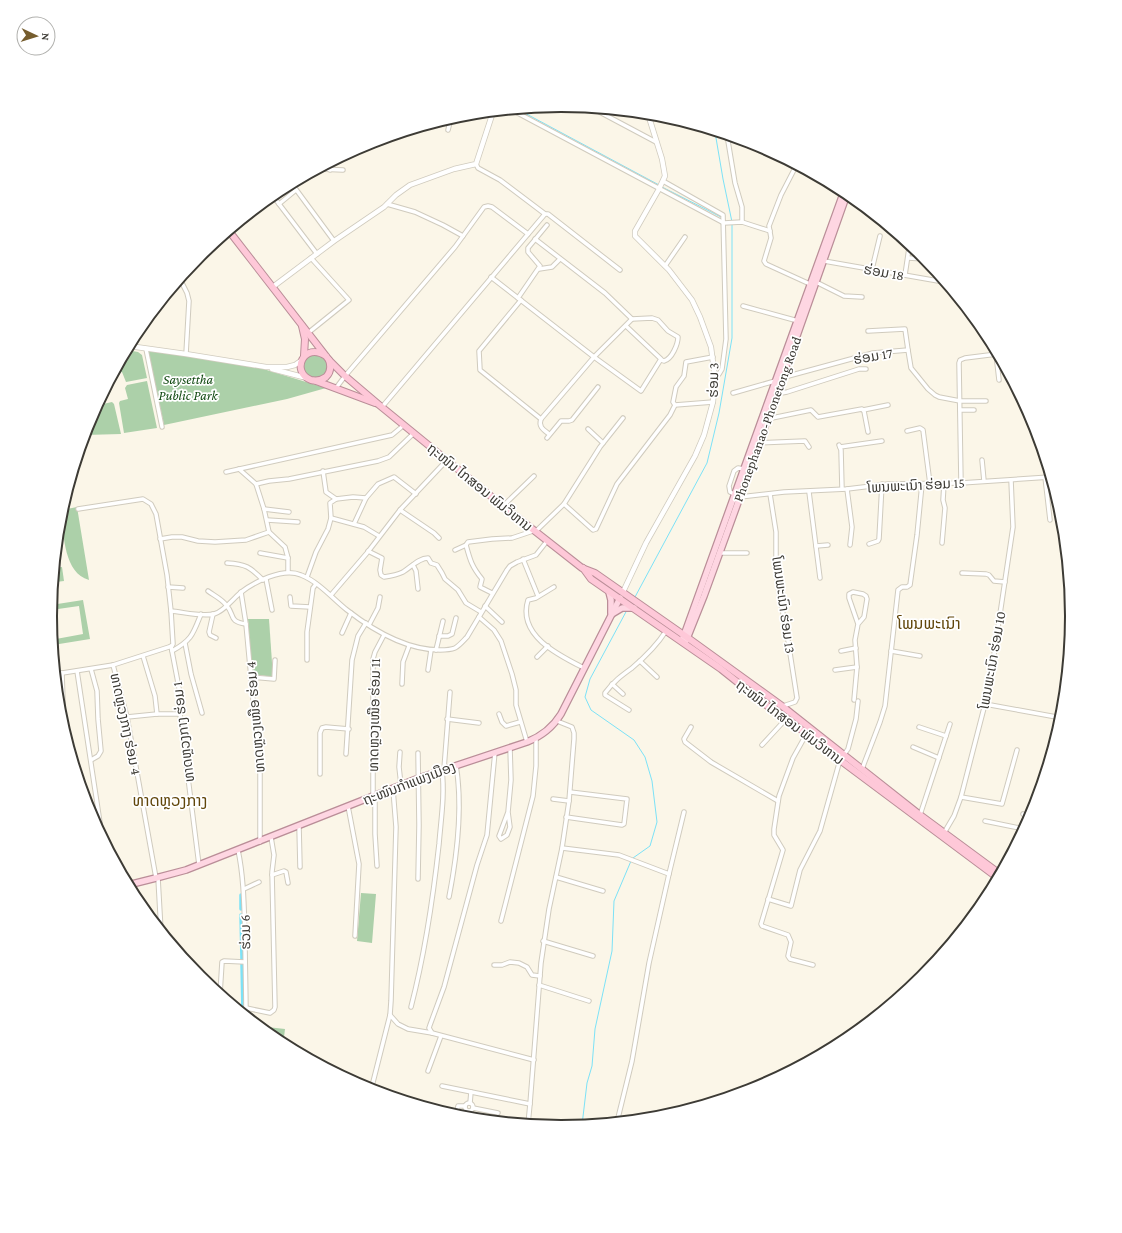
<svg xmlns="http://www.w3.org/2000/svg" width="1122" height="1233" font-family="'Crimson Pro','Noto Sans Lao',serif">
<rect width="100%" height="100%" fill="#fbf6e8"/>
<!-- green -->
<g fill="#acd0a9" fill-rule="evenodd">
<polygon points="127,350 138,352 142,355 147,378 126,382 122,372 114,374"/>
<polygon points="148,351 186,355 260,368 326,388 287,399 164,425"/>
<polygon points="316,352 329,360 326,375 315,380 304,373 303,360"/>
<polygon points="147,381 157,428 124,433 119,403 120,401 128,399 125,388 127,385"/>
<polygon points="102,397 103,404 112,402 114,404 121,434 85,435 89,421"/>
<path d="M77 507 89 580C64 573 64 536 61 514L62 510Z"/>
<polygon points="62,567 64,581 56,582 55,568"/>
<path d="M83 600 90 639 53 645 50 616 51 605ZM79 606 83 634 56 639 51 610Z"/>
<polygon points="248,619 269,619 273,677 252,674"/>
<polygon points="361,893 376,894 372,943 357,941 359,917 367,918 359,917"/>
<polygon points="267,1027 285,1029 283,1045 266,1033"/>
</g>
<g fill="none" stroke-linecap="round" stroke-linejoin="round">
<!-- stream -->
<g stroke="#7ce2f7" stroke-width="1">
<polyline points="519,110 659,185"/>
<polyline points="662,187 721,217"/>
<polyline points="635,597 707,463 719,413 732,338 732,222 723,179 715,132"/>
<polyline points="627,610 590,679 585,697 591,710 634,740 645,757 652,781 657,822 650,846 633,858"/>
<polyline points="582,1125 587,1083 592,1066 595,1029 612,951 614,901 631,861"/>
</g>
<!-- canal -->
<g stroke="#7ce2f7" stroke-width="3.5">
<polyline points="241,895 241,909"/>
<polyline points="241,915 242,960"/>
<polyline points="242,964 243,1014"/>
</g>
<defs>
<g id="minor">
<polyline points="594,109 656,142"/>
<polyline points="512,110 724,223 742,222 770,231"/>
<polyline points="448,130 451,118"/>
<polyline points="727,135 735,183 742,207 742,222"/>
<polyline points="476,164 478,168 500,180 545,214 548,214 620,270"/>
<polyline points="796,166 781,195 769,226 771,238 764,261 766,264 812,285"/>
<polyline points="319,169 343,170"/>
<polyline points="330,170 331,163"/>
<polyline points="663,181 723,215 726,339 722,369 719,374 715,378"/>
<polyline points="292,184 334,241"/>
<polyline points="273,196 317,254"/>
<polyline points="279,204 296,190"/>
<polyline points="387,204 415,212 443,225 463,236"/>
<polyline points="535,239 605,293 632,319"/>
<polyline points="908,258 925,259"/>
<polyline points="824,261 944,282"/>
<polyline points="665,266 685,237"/>
<polyline points="539,269 552,267 560,259"/>
<polyline points="872,269 880,236"/>
<polyline points="905,275 909,248"/>
<polyline points="491,277 594,357 641,391 661,359 626,326"/>
<polyline points="180,279 187,293 189,301 186,354"/>
<polyline points="816,282 844,296 862,297"/>
<polyline points="518,298 540,266 528,252 528,248 547,225"/>
<polyline points="521,300 479,351 480,370 541,419"/>
<polyline points="743,306 798,321"/>
<polyline points="308,333 349,300 311,258"/>
<polyline points="146,349 162,427"/>
<polyline points="908,350 911,368 928,389 935,395 939,397 960,401 986,401"/>
<polyline points="996,354 999,380"/>
<polyline points="781,378 873,353 908,350 905,329 868,331"/>
<polyline points="336,388 345,376 455,247 484,207 488,206 492,207 528,234"/>
<polyline points="733,393 775,381"/>
<polyline points="776,394 787,392 859,369 866,369"/>
<polyline points="675,405 713,402"/>
<polyline points="382,407 545,214"/>
<polyline points="863,410 888,405"/>
<polyline points="960,410 974,410"/>
<polyline points="767,419 811,410 818,417 862,409 864,411 868,432"/>
<polyline points="588,429 603,443"/>
<polyline points="907,431 920,428 923,430 930,484"/>
<path d="M549 434C544 430 538 427 541 419L594 357 632 319 652 318 658 320 668 331 678 337C678 344 672 359 664 361L661 360"/>
<polyline points="547,438 561,421 569,421 572,420 598,387"/>
<polyline points="759,443 805,441 809,447"/>
<polyline points="839,445 841,450 842,489"/>
<polyline points="840,447 882,441"/>
<polyline points="982,460 984,481"/>
<polyline points="239,469 256,484 264,509 269,532 285,547 288,558 288,572"/>
<polyline points="744,469 738,468 734,471 729,486 730,492 740,497 784,492 847,489 888,484 961,483 1050,477"/>
<polyline points="323,471 326,492 336,499 353,497 366,498 378,484 394,477 416,494"/>
<polyline points="226,472 392,435 404,425"/>
<polyline points="1045,477 1050,520"/>
<polyline points="961,483 959,363 960,360 965,358 997,354"/>
<polyline points="256,484 269,481 289,479 378,461 389,457 414,433"/>
<polyline points="847,489 852,527 850,545"/>
<polyline points="809,492 820,578"/>
<polyline points="770,494 776,532 776,567 779,593 787,634 797,698 795,702 783,706"/>
<polyline points="564,504 593,530 596,529 617,484 670,415 675,405 673,402 676,387 684,376 686,362 713,357"/>
<polyline points="503,506 534,476"/>
<polyline points="264,509 289,512"/>
<polyline points="400,510 434,533 439,538"/>
<polyline points="331,518 364,527 379,536"/>
<polyline points="267,520 298,522"/>
<polyline points="354,524 366,498"/>
<polyline points="535,532 564,504 600,447 623,418"/>
<polyline points="160,539 172,537 182,537 198,541 215,542 246,540 269,532"/>
<polyline points="942,543 945,508 943,500 944,484"/>
<polyline points="869,544 878,541 879,539 882,484"/>
<path d="M466 545C470 560 472 567 482 579L480 587 492 593"/>
<polyline points="816,546 828,545"/>
<polyline points="455,550 466,545 468,542 492,539 512,538 533,531"/>
<path d="M368 551 382 558 380 570 381 575 384 577C391 576 397 575 403 572 411 567 419 558 428 558L431 563 437 565 442 573 445 579 458 590 466 603 481 612"/>
<polyline points="260,553 288,558"/>
<polyline points="719,553 747,553"/>
<polyline points="523,559 538,596"/>
<path d="M227 563C246 564 250 567 263 580"/>
<polyline points="413,565 416,571 418,589"/>
<polyline points="962,573 986,574 989,575 994,581 1005,582"/>
<polyline points="307,577 316,552 328,529 331,518 330,503 336,499"/>
<polyline points="266,579 272,610"/>
<polyline points="168,587 183,588"/>
<path d="M554 587 536 598 528 600C517 635 558 655 584 668"/>
<path d="M208 591C213 595 222 599 226 605 236 615 227 621 246 624"/>
<polyline points="241,592 246,624 260,774 260,842"/>
<polyline points="331,595 367,553 400,510 447,460"/>
<polyline points="290,597 291,606 310,607"/>
<polyline points="485,606 502,622"/>
<path d="M171 611C183 612 202 617 214 614 223 612 232 600 240 593 254 582 283 567 301 575 319 582 332 598 347 610 374 631 406 650 440 650 446 650 450 650 455 648 460 645 463 641 467 637L507 570 510 566 517 562 536 555 547 541"/>
<polyline points="213,614 209,632 210,635 216,638"/>
<polyline points="479,617 494,630 501,641 512,674 516,690 516,705 527,742"/>
<polyline points="369,625 378,608 380,597"/>
<polyline points="342,633 351,613"/>
<polyline points="439,636 448,636 452,634 456,618"/>
<polyline points="185,643 191,674 202,713"/>
<polyline points="171,646 179,688 180,714 199,865"/>
<polyline points="436,650 443,621"/>
<path d="M172 651C192 640 193 634 201 614"/>
<polyline points="841,651 856,648"/>
<polyline points="891,651 920,656"/>
<polyline points="143,656 155,696 157,714"/>
<polyline points="537,657 548,646"/>
<polyline points="307,660 307,632 313,588 316,584"/>
<polyline points="640,661 657,677"/>
<polyline points="113,665 127,717 156,878"/>
<polyline points="428,670 431,650"/>
<polyline points="835,670 857,667"/>
<polyline points="77,671 102,836"/>
<polyline points="62,673 64,730"/>
<polyline points="56,674 113,665 172,646 173,644 171,611 167,575 156,514 151,504 143,499 78,509"/>
<polyline points="250,677 274,679 275,660"/>
<polyline points="402,684 403,662 409,646"/>
<polyline points="612,684 623,694"/>
<polyline points="854,700 857,667 855,640 858,624 864,617 867,599 866,596 863,594 853,592 849,594 849,598 858,624"/>
<polyline points="985,704 1062,718"/>
<path d="M629 710 605 695V693C614 681 621 676 632 668 645 657 657 645 666 631"/>
<polyline points="499,714 502,722 506,726 520,722"/>
<polyline points="127,717 157,714 180,714"/>
<polyline points="447,719 479,723"/>
<polyline points="691,727 684,739 685,742 711,762 778,801"/>
<polyline points="919,727 946,736"/>
<polyline points="807,733 793,758 779,796 774,829 774,835 783,850 761,924 762,926 788,935 791,942 788,956 790,959 813,965"/>
<polyline points="762,745 785,720"/>
<polyline points="913,747 939,758"/>
<polyline points="400,752 399,767 401,785"/>
<polyline points="418,753 419,825 418,879"/>
<polyline points="346,754 352,660 358,636 366,623"/>
<polyline points="91,760 98,756 101,751 98,719 97,691 91,669"/>
<polyline points="444,769 450,692"/>
<polyline points="862,769 880,722 885,706 898,590 902,587 907,587 910,585 917,535 922,484"/>
<polyline points="320,774 320,733 322,728 326,727 349,729"/>
<polyline points="375,796 375,834 377,866"/>
<polyline points="373,797 373,659 375,652 384,635"/>
<polyline points="961,797 1002,804 1017,750"/>
<polyline points="553,799 569,801"/>
<polyline points="348,806 359,864 355,936"/>
<polyline points="508,812 499,836 501,839 507,835 510,827 508,812 511,780 510,748"/>
<polyline points="1023,814 1027,817 1025,826"/>
<polyline points="920,815 950,724"/>
<polyline points="566,817 622,825 624,824 627,799 570,792"/>
<polyline points="985,821 1024,829"/>
<polyline points="299,826 300,867"/>
<polyline points="944,833 954,816 961,797 985,704 993,661 1013,527 1011,480"/>
<polyline points="562,848 619,855 669,874"/>
<path d="M238 850C244 878 244 907 245 936 245 962 246 989 246 1016"/>
<polyline points="272,875 284,871 286,872 288,883"/>
<polyline points="556,877 603,891"/>
<polyline points="158,878 161,931"/>
<polyline points="134,884 135,898"/>
<polyline points="244,889 259,882"/>
<path d="M449 897C457 856 463 807 456 765"/>
<polyline points="768,899 791,906 800,870 820,831 840,760 848,749 856,719 858,701"/>
<polyline points="501,921 533,796 536,766 536,738"/>
<polyline points="543,941 593,956"/>
<polyline points="494,965 502,965 510,962 519,963 527,967 532,975 540,976"/>
<polyline points="539,985 589,1001"/>
<polyline points="220,994 222,962 224,961 245,962"/>
<path d="M411 1007C425 953 433 899 439 844 441 819 445 795 442 770"/>
<polyline points="246,1008 270,1013 274,1010 275,1007 272,872 274,855 271,837"/>
<polyline points="390,1015 398,1024 408,1029 432,1033 534,1060"/>
<polyline points="432,1033 429,1028 430,1025 444,987 477,865 487,835 495,752"/>
<polyline points="428,1071 441,1036"/>
<polyline points="442,1086 530,1104"/>
<polyline points="371,1088 390,1094 389,1096"/>
<polyline points="371,1090 390,1015 391,1001 396,827 393,789"/>
<polyline points="390,1094 409,1101 408,1102"/>
<circle cx="469" cy="1107" r="4"/>
<polyline points="470,1103 471,1092"/>
<polyline points="473,1108 498,1113"/>
<polyline points="456,1116 458,1106 465,1106"/>
<polyline points="617,1122 632,1061 649,963 669,874 684,812"/>
<polyline points="528,1124 530,1104 541,963 549,909 562,848 569,801 574,739 574,733 572,727 557,721"/>
</g>
<g id="tertiary">
<polyline points="274,286 334,241 384,207 396,195 410,185 454,169 476,164 493,112"/>
<polyline points="129,346 186,354 266,367 287,367 295,365 302,360"/>
<polyline points="272,369 307,378"/>
<polyline points="623,592 646,543 695,456 704,435 713,402 715,378 711,347 700,317 692,300 669,270 635,236 635,231 659,189 665,176 662,159 648,114"/>
</g>
<g id="primary">
<polyline points="609,592 611,600 611,613"/>
<polyline points="612,614 622,608 634,608"/>
<polyline points="683,638 844,191"/>
<polyline points="686,641 704,596 740,497 847,194"/>
<path d="M128 885 156 878 186 870 419 778 527 742C542 736 553 727 561 714L620 598"/>
</g>
<g id="trunk">
<path d="M229 231 329 360C331 366 331 372 326 377 322 380 316 381 311 380 290 372 304 341 326 356"/>
<polyline points="302,326 305,339 304,356"/>
<polyline points="329,360 345,376 378,404 503,506 582,568 595,573 688,638 782,706 920,815 1000,874"/>
<polyline points="316,381 375,403"/>
<polyline points="583,568 591,579 721,669 785,720 807,733 840,760 998,878"/>
</g>
</defs>
<!-- minor casing -->
<use href="#minor" stroke="#d0cbbe" stroke-width="5.5"/>
<!-- tertiary casing -->
<use href="#tertiary" stroke="#d0cbbe" stroke-width="6"/>
<!-- primary casing -->
<use href="#primary" stroke="#ba8e98" stroke-width="8"/>
<!-- trunk casing -->
<use href="#trunk" stroke="#ba8e98" stroke-width="8"/>
<!-- minor -->
<use href="#minor" stroke="#fff" stroke-width="3.5"/>
<!-- tertiary -->
<use href="#tertiary" stroke="#fff" stroke-width="4.5"/>
<!-- primary -->
<use href="#primary" stroke="#fed6e2" stroke-width="5.5"/>
<!-- trunk -->
<use href="#trunk" stroke="#fec8d8" stroke-width="6"/>
</g>
<g text-anchor="middle" dominant-baseline="central" stroke-width="3.5" stroke-linejoin="round" paint-order="stroke">
<!-- street labels -->
<g font-size="14" fill="#3d3b35" stroke="#fff">
<text transform="translate(884 272) rotate(10)">ຮ່ອມ 18</text>
<text transform="translate(873 356) rotate(-10)">ຮ່ອມ 17</text>
<text transform="translate(713 380) rotate(-89)">ຮ່ອມ 3</text>
<text transform="translate(767 419) rotate(-70)">Phonephanao-Phonetong Road</text>
<text transform="translate(916 485) rotate(-3)">ໂພນພະເນົາ ຮ່ອມ 15</text>
<text transform="translate(480 487) rotate(39)">ຖະໜົນ ໄກສອນ ພົມວິຫານ</text>
<text transform="translate(784 605) rotate(82)">ໂພນພະເນົາ ຮ່ອມ 13</text>
<text transform="translate(992 660) rotate(-80)">ໂພນພະເນົາ ຮ່ອມ 10</text>
<text transform="translate(374 715) rotate(-89)">ທາດຫຼວງເໜືອ ຮ່ອມ 11</text>
<text transform="translate(255 717) rotate(-95)">ທາດຫຼວງເໜືອ ຮ່ອມ 4</text>
<text transform="translate(790 722) rotate(37)">ຖະໜົນ ໄກສອນ ພົມວິຫານ</text>
<text transform="translate(126 724) rotate(78)">ທາດຫຼວງກາງ ຮ່ອມ 4</text>
<text transform="translate(183 732) rotate(-97)">ທາດຫຼວງກາງ ຮ່ອມ 1</text>
<text transform="translate(409 783) rotate(-21)">ຖະໜົນກຳແພງເມືອງ</text>
<text transform="translate(245 932) rotate(-91)">ຮ່ວມ 6</text>
</g>
<!-- park labels -->
<g font-size="14" font-style="italic" fill="#124a12" stroke="#fff">
<text x="188" y="379">Saysettha<tspan x="188" dy="16">Public Park</tspan></text>
</g>
<!-- quarter labels -->
<g font-size="16" fill="#61460a" stroke="#fff">
<text x="929" y="623">ໂພນພະເນົາ</text>
<text x="170" y="800">ທາດຫຼວງກາງ</text>
</g>
</g>
<!-- crop -->
<path d="M0 0H1122V1233H0ZM57 616a504 504 0 1 1 1008 0a504 504 0 1 1-1008 0Z" fill="#fff" fill-rule="evenodd"/>
<path fill="none" stroke="#3d3b35" stroke-width="2" d="M57 616a504 504 0 1 1 1008 0a504 504 0 1 1-1008 0Z"/>
<!-- north arrow -->
<g transform="translate(36 36) rotate(94)"><circle r="19" fill="#ffffff" stroke="#b1b1ae"/>
<path d="M0-3L7 15L0 10L-7 15Z" fill="#765d2e"/>
<text y="-6" font-size="11" font-weight="bold" text-anchor="middle" fill="#3d3b35">N</text>
</g>
</svg>
